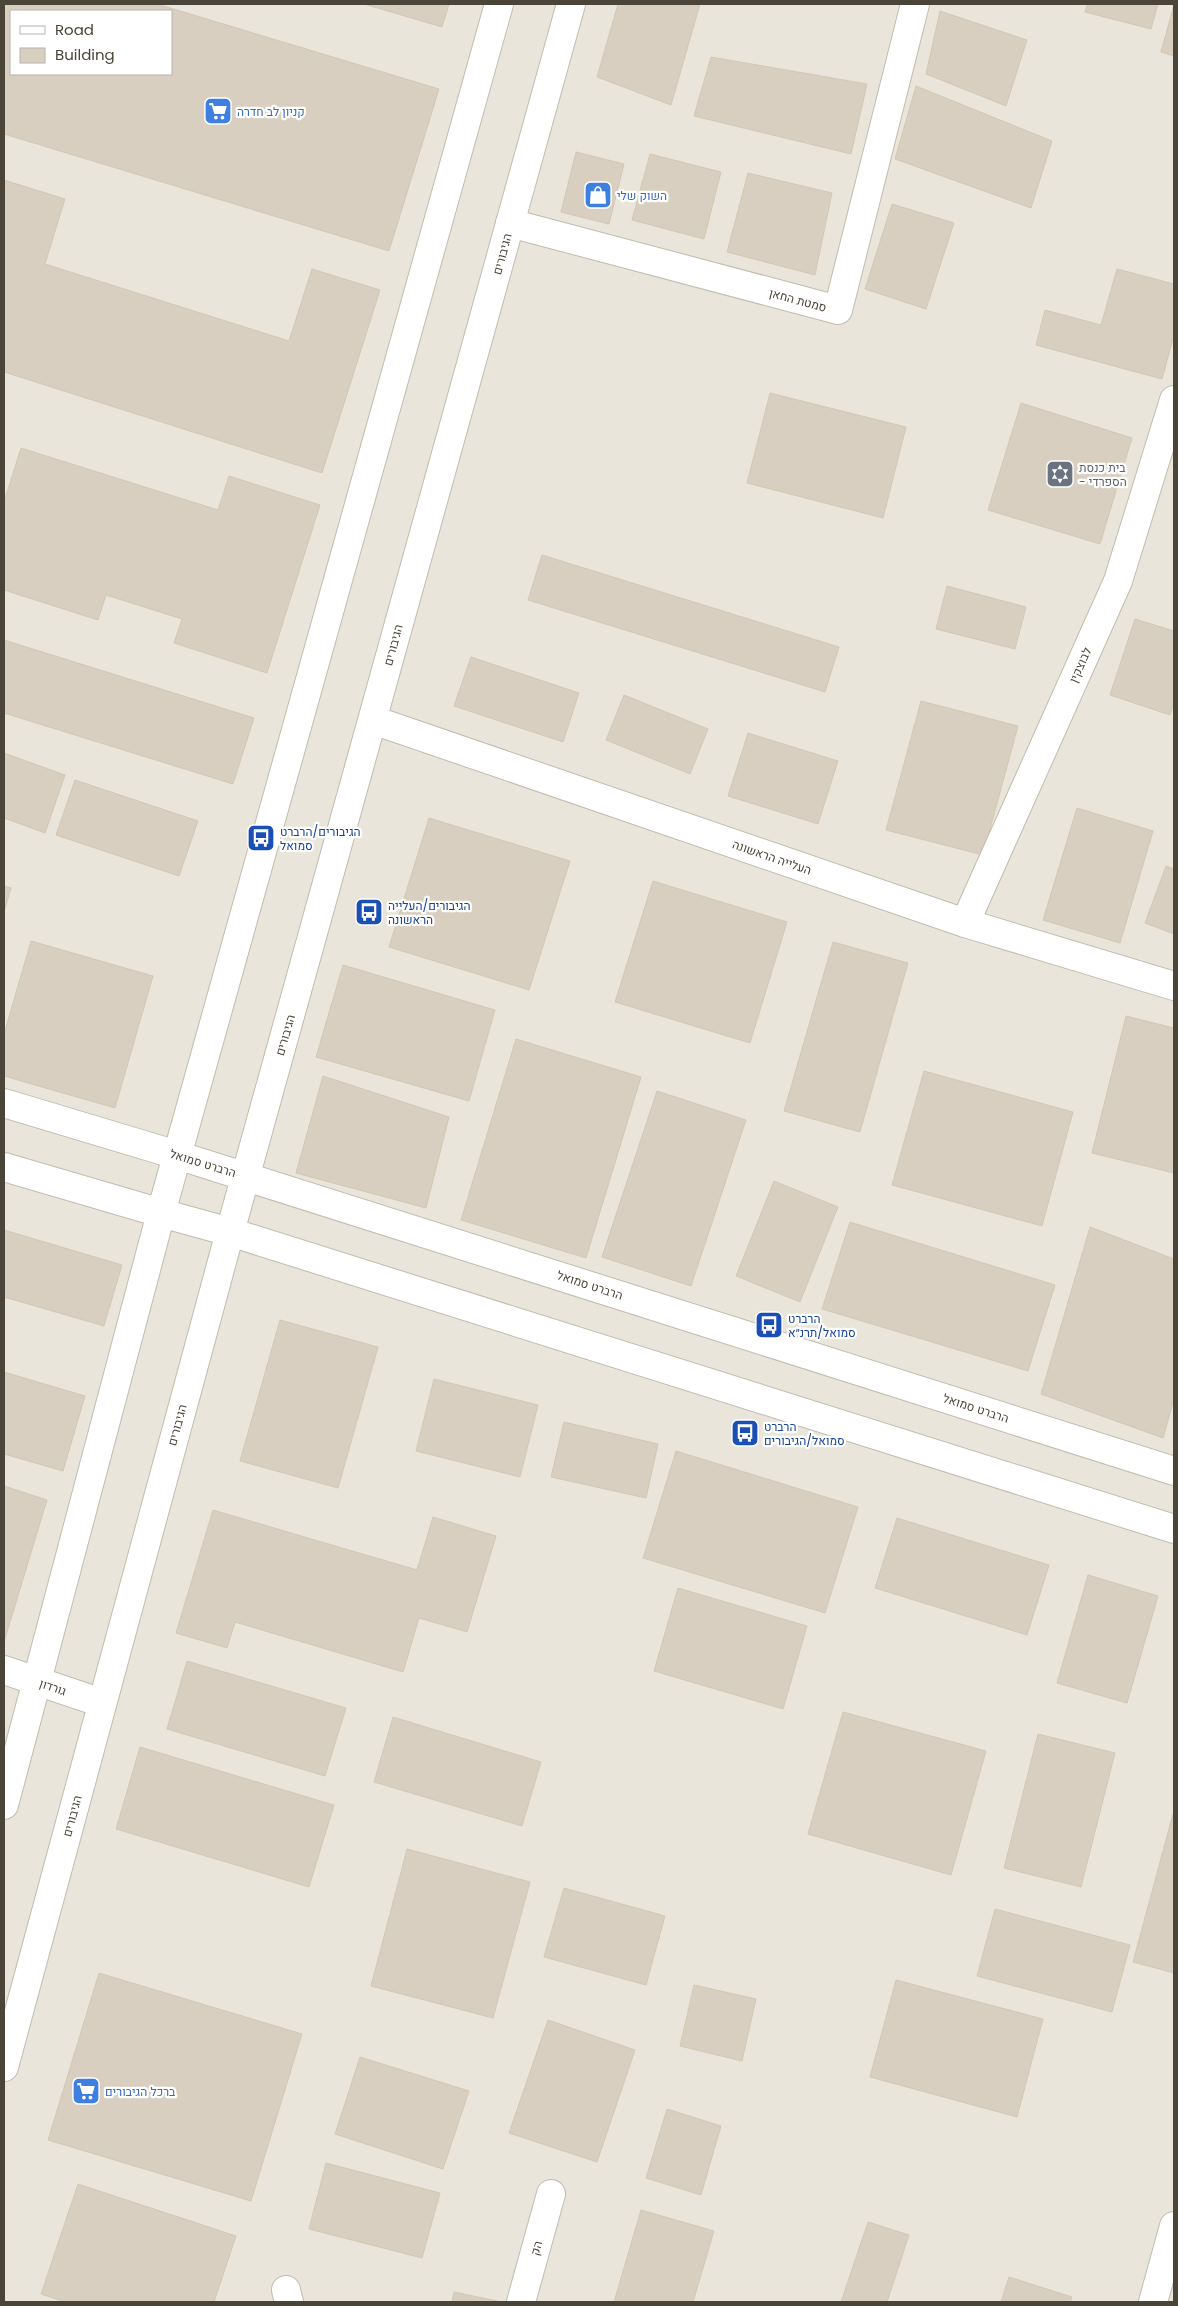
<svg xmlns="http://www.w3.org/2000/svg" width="1178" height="2306" font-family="Poppins,Heebo,sans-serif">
<rect width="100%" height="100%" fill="#f6f3ec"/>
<!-- residential -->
<path fill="#eae5da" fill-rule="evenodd" d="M4 4H1174V2302H4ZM11 11H171V74H11Z"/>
<!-- building -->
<g fill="#d8cfc1" stroke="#d3c7b4" fill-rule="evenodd">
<path d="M4 4H157L439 89 389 251 4 134ZM11 11H171V74H11Z"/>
<polygon points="364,4 449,4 442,27"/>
<polygon points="618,4 700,4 671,105 597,77"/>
<polygon points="1087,4 1158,4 1151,29 1085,12"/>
<polygon points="1174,5 1174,56 1161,52"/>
<polygon points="940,11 1027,40 1006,106 926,74"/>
<polygon points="711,57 867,84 851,154 694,116"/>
<polygon points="916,86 1052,141 1031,208 895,159"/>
<polygon points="576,152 624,164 609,224 561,212"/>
<polygon points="650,154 721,172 704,239 632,220"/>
<polygon points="748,173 832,193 815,275 727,252"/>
<polygon points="4,180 65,199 45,264 289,341 312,269 380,290 322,473 4,372"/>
<polygon points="892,204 954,223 926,309 865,289"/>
<polygon points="1117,269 1174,284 1174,335 1162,379 1036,345 1045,310 1101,325"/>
<polygon points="770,393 906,427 883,518 747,483"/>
<polygon points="1021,403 1132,438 1100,544 988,510"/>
<polygon points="21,448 218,510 229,476 320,505 267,673 174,643 182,619 106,595 98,620 4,590 4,502"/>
<polygon points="542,555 839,647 825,692 528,600"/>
<polygon points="947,586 1026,607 1015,649 936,629"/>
<polygon points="1135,619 1174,631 1174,703 1170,715 1110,695"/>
<polygon points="4,640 254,718 233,784 4,713"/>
<polygon points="471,657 579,693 563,742 454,706"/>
<polygon points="624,695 708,729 690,774 606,740"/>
<polygon points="921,701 1018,726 983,855 886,830"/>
<polygon points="748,733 838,761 818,824 728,796"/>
<polygon points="4,753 65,775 45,833 4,818"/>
<polygon points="75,780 198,821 179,876 56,835"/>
<polygon points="1077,808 1153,831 1120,943 1043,920"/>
<polygon points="429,818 570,861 529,990 389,947"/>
<polygon points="1166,866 1174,869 1174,934 1145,923"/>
<polygon points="653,881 787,922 750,1043 615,1002"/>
<polygon points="4,886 11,888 4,912"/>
<polygon points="31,941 153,976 115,1108 4,1076 4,1034"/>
<polygon points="833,942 908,963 860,1132 784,1111"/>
<polygon points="343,965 495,1010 469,1101 316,1057"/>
<polygon points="1126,1016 1174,1028 1174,1173 1092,1153"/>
<polygon points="516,1039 641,1077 586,1258 461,1220"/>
<polygon points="924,1071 1073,1112 1042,1226 892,1185"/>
<polygon points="323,1076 449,1117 426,1208 296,1173"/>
<polygon points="657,1091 746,1120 691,1286 602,1257"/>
<polygon points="774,1181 838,1207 800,1302 736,1276"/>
<polygon points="850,1222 1055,1285 1028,1371 822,1309"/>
<polygon points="1090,1227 1174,1259 1174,1399 1163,1438 1041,1394"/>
<polygon points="4,1230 122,1265 104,1326 4,1297"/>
<polygon points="280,1320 378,1347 338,1488 240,1461"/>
<polygon points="4,1372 85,1396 63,1471 4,1454"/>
<polygon points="434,1379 538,1405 520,1477 416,1451"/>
<polygon points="564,1422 658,1444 646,1498 551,1477"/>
<polygon points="676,1451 858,1507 825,1613 643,1558"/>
<polygon points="4,1486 47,1500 4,1642"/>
<polygon points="213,1510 417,1570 433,1517 496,1536 467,1632 419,1618 403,1672 235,1622 227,1648 176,1633"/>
<polygon points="897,1518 1049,1565 1027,1635 875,1588"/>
<polygon points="1088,1575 1158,1596 1127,1703 1057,1683"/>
<polygon points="678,1588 807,1626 783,1709 654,1671"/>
<polygon points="187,1661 346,1708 325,1776 167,1729"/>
<polygon points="843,1712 986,1751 951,1875 808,1834"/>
<polygon points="393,1717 541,1762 522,1826 374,1782"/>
<polygon points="1038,1734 1115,1753 1081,1887 1004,1868"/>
<polygon points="140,1747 334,1805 309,1887 116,1829"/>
<polygon points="1173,1814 1174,1814 1174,1973 1133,1962"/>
<polygon points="407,1849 530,1882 493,2018 371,1986"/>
<polygon points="564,1888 665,1916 646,1985 544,1957"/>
<polygon points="995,1909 1130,1945 1112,2012 977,1976"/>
<polygon points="99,1973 302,2034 251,2201 48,2140"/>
<polygon points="896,1980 1043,2019 1017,2117 870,2077"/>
<polygon points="694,1985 756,1999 742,2061 680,2046"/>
<polygon points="548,2020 635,2050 597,2162 509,2133"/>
<polygon points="360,2057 469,2091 443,2169 335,2134"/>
<polygon points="667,2109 721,2126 701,2195 646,2178"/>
<polygon points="326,2163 440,2193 422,2258 309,2229"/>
<polygon points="78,2184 236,2236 214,2302 65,2302 41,2294"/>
<polygon points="641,2210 714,2231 693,2302 614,2302"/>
<polygon points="868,2222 909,2235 887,2302 841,2302"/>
<polygon points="1009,2277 1072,2297 1070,2302 1001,2302"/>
<polygon points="454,2292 502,2302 452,2302"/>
</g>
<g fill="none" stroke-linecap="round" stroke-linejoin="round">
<defs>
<g id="minor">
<polyline points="510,223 838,310 915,4"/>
<polyline points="373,720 965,923 1174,986"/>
<polyline points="965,923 1118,581 1174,400"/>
<polyline points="4,1103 177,1155"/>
<polyline points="4,1167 161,1213"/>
<polyline points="4,1670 102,1703"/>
<polyline points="286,2290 289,2302"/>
<polyline points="521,2302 551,2194"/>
<polyline points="1153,2302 1174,2226"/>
</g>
<g id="tertiary">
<polyline points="177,1155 1174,1471"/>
<polyline points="161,1213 230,1232 1174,1529"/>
<polyline points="4,1805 161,1213 499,4"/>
<polyline points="4,2067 230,1232 571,4"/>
</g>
</defs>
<!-- minor casing -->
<use href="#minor" stroke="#c2bbae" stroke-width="30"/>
<!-- tertiary casing -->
<use href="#tertiary" stroke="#c2bbae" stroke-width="30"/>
<!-- minor -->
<use href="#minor" stroke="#fff" stroke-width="28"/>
<!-- tertiary -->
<use href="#tertiary" stroke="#fff" stroke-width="28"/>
</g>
<!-- icons -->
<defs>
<symbol id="supermarket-square" viewBox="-11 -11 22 22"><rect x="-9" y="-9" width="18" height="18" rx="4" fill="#3f7fe0" stroke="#fff"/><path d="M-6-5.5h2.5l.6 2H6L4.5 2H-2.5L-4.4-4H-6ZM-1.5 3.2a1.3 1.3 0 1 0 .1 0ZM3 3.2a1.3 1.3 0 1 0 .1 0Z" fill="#fff"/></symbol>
<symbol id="shop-square" viewBox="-11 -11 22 22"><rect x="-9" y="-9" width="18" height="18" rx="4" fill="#3f7fe0" stroke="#fff"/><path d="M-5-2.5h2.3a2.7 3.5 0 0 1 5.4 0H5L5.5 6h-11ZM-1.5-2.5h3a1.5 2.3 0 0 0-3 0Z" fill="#fff"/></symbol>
<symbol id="synagogue-square" viewBox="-11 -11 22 22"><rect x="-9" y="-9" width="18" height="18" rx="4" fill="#6b7280" stroke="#fff"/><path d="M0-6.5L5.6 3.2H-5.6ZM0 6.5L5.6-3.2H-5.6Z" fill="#fff"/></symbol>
<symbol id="bus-square" viewBox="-11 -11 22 22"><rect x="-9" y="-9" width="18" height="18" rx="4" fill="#1a4fb4" stroke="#fff"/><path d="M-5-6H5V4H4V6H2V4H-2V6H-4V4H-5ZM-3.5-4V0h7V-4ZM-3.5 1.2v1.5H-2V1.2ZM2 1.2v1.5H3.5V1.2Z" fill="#fff"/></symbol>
</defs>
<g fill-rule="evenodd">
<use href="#supermarket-square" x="202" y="95" width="32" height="32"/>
<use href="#shop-square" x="582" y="179" width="32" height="32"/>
<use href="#synagogue-square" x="1044" y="458" width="32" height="32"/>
<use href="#bus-square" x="245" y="822" width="32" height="32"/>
<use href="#bus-square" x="353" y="896" width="32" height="32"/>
<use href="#bus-square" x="753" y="1309" width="32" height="32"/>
<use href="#bus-square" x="729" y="1417" width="32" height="32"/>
<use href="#supermarket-square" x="70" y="2075" width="32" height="32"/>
</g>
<g text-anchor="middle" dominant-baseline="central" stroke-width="4.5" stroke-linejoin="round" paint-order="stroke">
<!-- shop labels -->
<g font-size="12" fill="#366cbe" stroke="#fff" text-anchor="start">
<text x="237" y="111">קניון לב חדרה</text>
<text x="617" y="195">השוק שלי</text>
<text x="105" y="2091">ברכל הגיבורים</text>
</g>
<!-- street labels -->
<g font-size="12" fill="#4b4439" stroke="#fff">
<text transform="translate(502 254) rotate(-75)">הגיבורים</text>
<text transform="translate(798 300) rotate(15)">סמטת החאן</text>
<text transform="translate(393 645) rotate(-75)">הגיבורים</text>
<text transform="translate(1080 665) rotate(-66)">לבוצקין</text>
<text transform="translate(772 857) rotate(19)">העלייה הראשונה</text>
<text transform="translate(285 1035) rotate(-74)">הגיבורים</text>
<text transform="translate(203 1163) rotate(17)">הרברט סמואל</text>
<text transform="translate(590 1285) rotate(18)">הרברט סמואל</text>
<text transform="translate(976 1408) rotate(18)">הרברט סמואל</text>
<text transform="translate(177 1425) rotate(-75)">הגיבורים</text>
<text transform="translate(53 1687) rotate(19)">גורדון</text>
<text transform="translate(72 1816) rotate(-75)">הגיבורים</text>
<text transform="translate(536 2248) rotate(-75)">הק</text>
</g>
<!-- worship labels -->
<g font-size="12" fill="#5b616d" stroke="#fff" text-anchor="start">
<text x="1079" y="467">בית כנסת<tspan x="1079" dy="14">- הספרדי</tspan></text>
</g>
<!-- transit labels -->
<g font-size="12" fill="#164399" stroke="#fff" text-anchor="start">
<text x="280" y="831">הגיבורים/הרברט<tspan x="280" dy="14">סמואל</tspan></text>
<text x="388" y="905">הגיבורים/העלייה<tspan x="388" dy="14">הראשונה</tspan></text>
<text x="788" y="1318">הרברט<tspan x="788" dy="14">סמואל/תרנ״א</tspan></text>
<text x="764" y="1426">הרברט<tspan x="764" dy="14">סמואל/הגיבורים</tspan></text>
</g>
</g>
<!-- border -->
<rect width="1178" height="2306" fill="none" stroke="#4b4439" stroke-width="10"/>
<!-- legend -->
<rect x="10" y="10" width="162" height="65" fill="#ffffff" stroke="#b7b4b0"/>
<rect x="20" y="26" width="25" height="8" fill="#ffffff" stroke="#b7b4b0"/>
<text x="55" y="35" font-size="15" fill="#4b4439">Road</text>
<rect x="20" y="48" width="25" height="15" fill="#d8cfc1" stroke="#b7b4b0"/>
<text x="55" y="60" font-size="15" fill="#4b4439">Building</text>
</svg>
